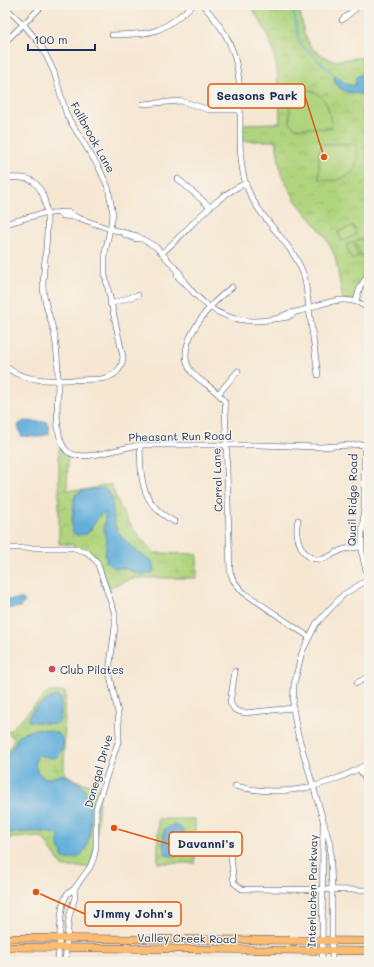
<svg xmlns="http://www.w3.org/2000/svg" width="374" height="967" font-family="Mali,sans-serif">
<defs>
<pattern id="grass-tufts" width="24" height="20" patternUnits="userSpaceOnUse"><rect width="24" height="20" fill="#b0d47d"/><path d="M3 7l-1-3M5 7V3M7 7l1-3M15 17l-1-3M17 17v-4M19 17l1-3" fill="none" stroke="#97b66e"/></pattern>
<pattern id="park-crowns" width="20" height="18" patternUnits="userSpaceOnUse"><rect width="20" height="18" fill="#b0d47d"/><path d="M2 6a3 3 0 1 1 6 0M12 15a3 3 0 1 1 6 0" fill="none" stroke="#97b66e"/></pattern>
</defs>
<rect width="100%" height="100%" fill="#f7f3e8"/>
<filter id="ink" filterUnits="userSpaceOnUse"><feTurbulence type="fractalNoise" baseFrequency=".025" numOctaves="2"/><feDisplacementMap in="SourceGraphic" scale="8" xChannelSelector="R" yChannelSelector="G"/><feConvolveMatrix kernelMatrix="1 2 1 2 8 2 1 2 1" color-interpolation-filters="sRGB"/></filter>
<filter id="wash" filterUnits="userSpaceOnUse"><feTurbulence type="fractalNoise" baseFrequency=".012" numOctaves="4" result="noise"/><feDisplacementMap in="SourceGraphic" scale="16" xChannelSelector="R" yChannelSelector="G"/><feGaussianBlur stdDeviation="0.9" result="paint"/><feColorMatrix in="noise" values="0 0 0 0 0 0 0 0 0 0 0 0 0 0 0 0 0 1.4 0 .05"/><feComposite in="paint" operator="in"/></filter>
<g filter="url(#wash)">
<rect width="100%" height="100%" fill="#f6e7d3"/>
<!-- grass -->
<rect fill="url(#grass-tufts)" stroke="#66826e" x="158" y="819" width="37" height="44"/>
<!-- park -->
<g fill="url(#park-crowns)" stroke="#66826e">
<path d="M249 5H299L304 34 312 49 333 61 364 57 369 50V273L356 301 343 300 335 256 325 236 296 201 281 174 276 141H240V124L280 123C278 76 280 43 249 5Z"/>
<path d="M59 447 68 455 67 490H84L111 484C121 514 133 532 155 553L197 554V578H136L106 588 95 558 74 548 73 544H59Z"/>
<polygon points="48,692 65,692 64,773 75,780 103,790 99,799 96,842 90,867 63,867 42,837 5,838 5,756 14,739 8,732"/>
</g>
<!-- garden -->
<g fill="#b0d47d" stroke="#66826e">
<path d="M290 88C319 88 330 98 331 128H295L290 123Z"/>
<path d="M323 144H355C365 172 344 185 319 179V149Z"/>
<polygon points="353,226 356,235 342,241 338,232"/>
<polygon points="362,239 368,253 361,256 355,241"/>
<polygon points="353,242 358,257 352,260 346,245"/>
</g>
<!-- water -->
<g fill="#62afdb" stroke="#3e6f9c">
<path d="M369 69V94C356 94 340 94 334 80L335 75 346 84 355 86 356 83 355 78Z"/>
<polygon points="24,421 47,422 49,427 49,434 39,437 21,436 18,425"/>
<path d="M104 488C116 493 111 514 115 525 121 541 138 553 152 561L154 571 152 573 142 575 124 568H114L107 563 105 555 107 541 104 529 105 513C98 513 93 528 87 534L76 535 72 531V519L75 495 82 491Z"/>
<polygon points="23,599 25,602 20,607 5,609 5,600"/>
<path d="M58 696 61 699V715L59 722 54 724 28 721C27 711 48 697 58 696Z"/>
<path d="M35 729C53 730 73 734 58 756L53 758 38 755C33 763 35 775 46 778 52 779 58 774 65 775 72 779 81 783 85 790 93 804 95 853 75 858 71 859 67 860 63 858L58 843 59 837C52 828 16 833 5 834V760L20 734Z"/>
<path d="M173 825C194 827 188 862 166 855L163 845 164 830Z"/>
</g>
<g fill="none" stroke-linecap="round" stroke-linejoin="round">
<!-- stream -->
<polyline stroke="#62afdb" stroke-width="1.5" points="292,5 300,44 335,75"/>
</g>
</g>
<g filter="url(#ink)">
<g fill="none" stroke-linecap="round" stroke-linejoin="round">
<defs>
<g id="minor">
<path d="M203 5C211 14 219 24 225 34 243 65 240 101 240 136 240 153 241 173 248 190 262 223 295 244 305 279L318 375"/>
<path d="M5 7 24 25 41 45 54 72 67 116 98 166 108 187 113 214 105 253V275L123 357C122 370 114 377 101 379 74 379 24 387 5 365"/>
<polyline points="342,20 360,5"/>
<path d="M112 35C156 34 160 33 193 5"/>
<polyline points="5,42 43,5"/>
<polyline points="143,104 181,101 210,110 240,110"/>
<path d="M5 178C14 178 27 176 34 182 57 201 43 260 43 285 43 301 50 317 54 332 57 348 58 364 58 381 58 399 53 438 67 451 82 464 120 447 140 445H259L320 447 369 444"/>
<polyline points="178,179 210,207"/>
<polyline points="59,213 63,216 76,217"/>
<polyline points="5,224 40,214 64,212 71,213 76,217 110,229 137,236 156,247 180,273 185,283"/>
<polyline points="125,235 136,239 141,239"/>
<path d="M162 253C190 229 212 198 246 183"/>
<path d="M177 271C176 279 183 280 187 285 210 315 238 326 274 319 283 317 288 319 294 313"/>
<path d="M232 287C212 302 172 344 191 371 200 383 217 388 225 402L230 571 233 580 243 592 309 637"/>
<polyline points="356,301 360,287 369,273"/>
<polyline points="110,304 138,295"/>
<path d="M280 318C286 312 293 313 300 311 322 304 350 291 369 310"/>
<polyline points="219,393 238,371"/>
<path d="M140 445C141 480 140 504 175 522"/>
<path d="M298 520C294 535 301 562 322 559 329 558 335 552 342 550 347 548 354 548 360 547"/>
<polyline points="5,548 74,548 87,552 97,562 115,614 115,627 109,671 118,713 119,739 96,808 96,848 94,857 90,867 74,889 67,894 63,903 61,917 58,962"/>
<polyline points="235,671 230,703 235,710 244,713 293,708"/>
<polyline points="357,683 369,676"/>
<polyline points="359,768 369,786"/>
<path d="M235 786C283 798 326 788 369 763"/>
<polyline points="231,857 234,883 242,889 369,890"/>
<polyline points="65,962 69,917 75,897 74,889"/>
<polyline points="322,962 323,824"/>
<path d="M332 962V890L330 844 297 731 293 708 294 684 302 652 316 624 343 595 369 579C357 547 363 537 364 506 364 485 364 465 364 444"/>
</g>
<g id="major">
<polyline points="5,938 369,941"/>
<polyline points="5,947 369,951"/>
</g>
</defs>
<!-- minor casing -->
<use href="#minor" stroke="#3c4b70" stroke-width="6"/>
<!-- major casing -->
<use href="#major" stroke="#3c4b70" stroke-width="8"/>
<!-- minor -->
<use href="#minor" stroke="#fff" stroke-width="5"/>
<!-- major -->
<use href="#major" stroke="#fdbc6f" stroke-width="7"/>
</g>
</g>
<!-- markers -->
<circle fill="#d1495b" stroke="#f7f3e8" stroke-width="1.5" cx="52" cy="669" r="4"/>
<g text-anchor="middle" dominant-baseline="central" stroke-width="3" stroke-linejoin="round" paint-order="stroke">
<!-- street labels -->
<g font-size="11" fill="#1b2f5e" stroke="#f7f3e8">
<text transform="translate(93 137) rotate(61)">Fallbrook Lane</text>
<text transform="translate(180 436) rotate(-1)">Pheasant Run Road</text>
<text transform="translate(217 480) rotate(-92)">Corral Lane</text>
<text transform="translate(352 500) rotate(-89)">Quail Ridge Road</text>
<text transform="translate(98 771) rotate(-74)">Donegal Drive</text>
<text transform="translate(312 891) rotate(-89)">Interlachen Parkway</text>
<text transform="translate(187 938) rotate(1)">Valley Creek Road</text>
</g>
<!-- poi labels -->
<g font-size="11" fill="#1b2f5e" stroke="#f7f3e8" text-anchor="start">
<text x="60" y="669">Club Pilates</text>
</g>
</g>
<!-- callouts -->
<path fill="none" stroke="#de5710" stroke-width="1.5" d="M324 157L305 96M114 828L169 844M36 892L85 914"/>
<g fill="#de5710" stroke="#f7f3e8" stroke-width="1.5">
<circle cx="324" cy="157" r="4"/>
<circle cx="114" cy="828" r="4"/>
<circle cx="36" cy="892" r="4"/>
</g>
<g fill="#f7f3e8" stroke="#de5710" stroke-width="1.5">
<rect x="208" y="84" width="97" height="24" rx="4"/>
<rect x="169" y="832" width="73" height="24" rx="4"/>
<rect x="85" y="902" width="96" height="24" rx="4"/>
</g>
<g font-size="12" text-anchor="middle" font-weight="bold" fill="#1b2f5e">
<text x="257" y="100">Seasons Park</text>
<text x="206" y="848">Davanni's</text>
<text x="133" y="918">Jimmy John's</text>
</g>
<!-- margin -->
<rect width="374" height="967" fill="none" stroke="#f7f3e8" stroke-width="20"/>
<!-- scale -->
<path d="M28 44v6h67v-6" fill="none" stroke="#1b2f5e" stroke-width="2"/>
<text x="34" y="44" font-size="12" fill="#1b2f5e" stroke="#f7f3e8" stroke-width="3" paint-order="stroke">100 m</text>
</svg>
